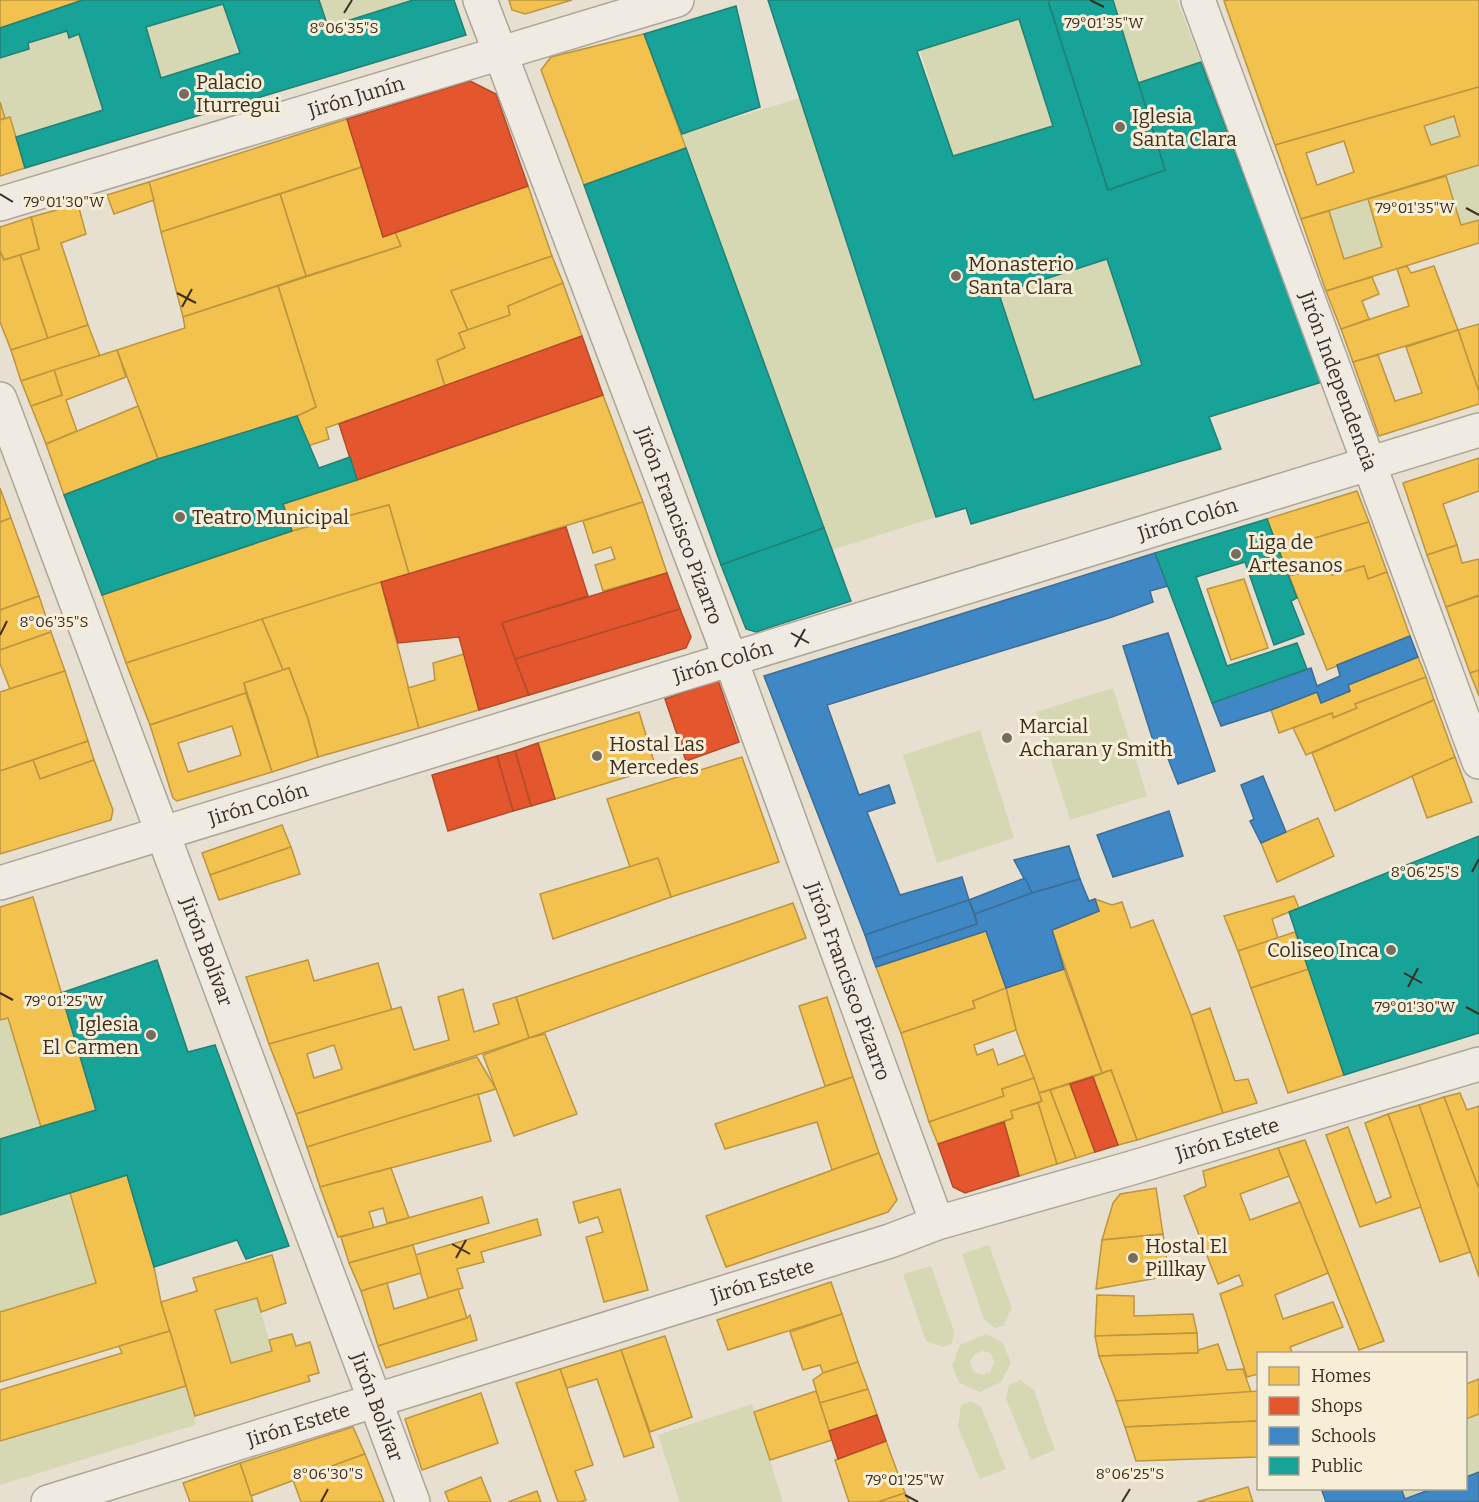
<svg xmlns="http://www.w3.org/2000/svg" width="1479" height="1502" font-family="Bitter,serif">
<rect width="100%" height="100%" fill="#e7e0d1"/>
<!-- green -->
<g fill="#d6d7b3" fill-rule="evenodd">
<polygon points="319,0 413,0 328,27"/>
<polygon points="1113,0 1177,0 1201,62 1138,83"/>
<polygon points="223,4 238,54 161,78 146,27"/>
<polygon points="1019,19 1053,126 953,156 920,50"/>
<polygon points="67,31 69,38 79,35 103,110 16,137 10,117 5,118 0,102 0,58 29,49 28,43"/>
<polygon points="800,98 936,517 832,550 682,134"/>
<polygon points="1454,116 1460,136 1431,145 1424,126"/>
<polygon points="1479,165 1479,220 1461,225 1446,176"/>
<polygon points="1368,199 1382,247 1344,259 1329,211"/>
<polygon points="1107,259 1142,365 1034,400 999,294"/>
<polygon points="1113,688 1147,796 1070,820 1036,712"/>
<polygon points="980,730 1014,838 937,863 903,755"/>
<polygon points="8,1018 41,1127 0,1139 0,1020"/>
<polygon points="70,1193 96,1283 0,1312 0,1215"/>
<polygon points="989,1245 1012,1309 1003,1326 995,1328 984,1319 962,1254"/>
<polygon points="931,1266 954,1331 952,1344 943,1347 926,1341 903,1274"/>
<polygon points="257,1298 272,1351 231,1363 215,1310"/>
<path d="M986 1334 1003 1343 1011 1363 1001 1382 980 1392 959 1383 952 1365 960 1345ZM983 1351 991 1353 994 1363 990 1372 982 1375 973 1371 970 1362 974 1354Z"/>
<polygon points="1020,1380 1034,1390 1055,1450 1031,1460 1006,1399 1009,1385"/>
<polygon points="186,1386 195,1416 195,1425 0,1485 0,1441"/>
<polygon points="971,1401 981,1407 1006,1469 980,1479 958,1427 961,1405"/>
<polygon points="752,1404 783,1502 680,1502 658,1435"/>
<polygon points="1479,1414 1479,1472 1466,1477 1466,1419"/>
<polygon points="1401,1489 1434,1489 1405,1499"/>
</g>
<!-- homes -->
<g fill="#f2c14e" stroke="#bc9540" stroke-width="1.5" fill-rule="evenodd">
<polygon points="0,0 83,0 0,28"/>
<polygon points="509,0 572,0 525,14 512,10"/>
<polygon points="1228,0 1479,0 1479,87 1275,145 1224,1"/>
<polygon points="644,34 686,148 584,185 541,70 551,57"/>
<path d="M1479 87V165L1301 219 1275 145ZM1454 116 1460 136 1431 145 1424 126ZM1344 141 1354 172 1317 185 1306 153Z"/>
<polygon points="0,102 5,118 0,120"/>
<polygon points="10,117 25,168 0,176 0,120"/>
<polygon points="347,119 362,167 161,232 149,182"/>
<polygon points="362,167 383,237 395,232 401,246 306,276 280,194"/>
<polygon points="1446,176 1461,225 1479,220 1479,243 1326,291 1301,219 1329,211 1344,259 1382,247 1368,199"/>
<polygon points="149,182 154,200 114,214 107,195"/>
<polygon points="528,186 552,256 451,291 468,330 459,333 465,348 437,360 445,386 326,428 329,439 308,446 297,416 316,407 278,286 401,246 395,232"/>
<polygon points="280,194 306,276 183,317 161,232"/>
<polygon points="78,204 86,234 61,243 88,325 48,339 20,255 39,249 31,217"/>
<polygon points="31,217 39,249 4,260 0,251 0,227"/>
<polygon points="0,251 4,260 20,255 48,339 11,350 0,322"/>
<polygon points="552,256 563,283 508,306 510,315 468,330 451,291"/>
<polygon points="1407,266 1411,273 1434,266 1458,330 1353,362 1341,329 1409,306 1397,269"/>
<polygon points="1372,277 1379,294 1362,301 1369,319 1341,329 1326,291"/>
<polygon points="563,283 582,336 445,386 437,360 465,348 459,333 510,315 508,306"/>
<polygon points="278,286 316,407 297,416 158,459 117,350 185,328 183,317"/>
<polygon points="1479,324 1479,392 1458,330"/>
<polygon points="88,325 100,356 21,381 11,350"/>
<polygon points="1458,330 1479,392 1479,404 1379,436 1353,362 1378,355 1395,401 1422,393 1406,347"/>
<polygon points="117,350 126,377 66,400 77,431 46,444 31,406 62,395 54,370"/>
<polygon points="54,370 62,395 31,406 21,381"/>
<polygon points="603,395 643,502 409,574 389,505 292,531 283,504 357,480"/>
<polygon points="138,406 158,459 64,495 46,444"/>
<polygon points="1479,458 1479,491 1443,504 1457,545 1427,555 1403,483"/>
<polygon points="0,488 11,518 0,522"/>
<polygon points="1357,491 1369,522 1278,549 1267,519"/>
<polygon points="643,502 667,573 603,591 595,565 615,559 611,547 593,553 583,521"/>
<polygon points="389,505 409,574 126,663 102,595 292,531"/>
<polygon points="11,518 39,596 0,610 0,522"/>
<polygon points="1369,522 1387,572 1368,579 1364,566 1332,575 1328,566 1289,576 1278,549"/>
<polygon points="1457,545 1462,563 1479,559 1479,595 1446,607 1427,555"/>
<polygon points="1328,566 1332,575 1364,566 1368,579 1387,572 1410,636 1327,670 1289,576"/>
<polygon points="1244,579 1268,648 1231,660 1207,589"/>
<polygon points="381,582 419,728 318,757 308,719 289,668 283,670 262,619"/>
<polygon points="39,596 51,632 0,650 0,610"/>
<polygon points="1479,596 1479,670 1470,673 1446,607"/>
<polygon points="262,619 283,670 244,683 246,693 150,725 126,663"/>
<polygon points="51,632 65,671 10,689 0,664 0,650"/>
<polygon points="464,654 479,710 419,728 408,688 435,680 433,663"/>
<polygon points="1418,657 1426,677 1355,704 1357,708 1333,718 1332,713 1279,733 1271,710 1317,692 1321,703 1350,691 1348,685"/>
<polygon points="289,668 308,719 318,757 272,772 244,683"/>
<polygon points="1479,670 1479,696 1470,673"/>
<polygon points="65,671 88,741 0,771 0,692"/>
<polygon points="1426,677 1434,700 1306,755 1293,728 1332,713 1333,718 1357,708 1355,704"/>
<path d="M246 693 272 772 177 801 173 798 150 725ZM232 726 241 755 188 772 178 743Z"/>
<polygon points="1434,700 1455,757 1335,811 1312,753"/>
<polygon points="639,712 656,768 555,799 538,743"/>
<polygon points="88,741 94,760 40,779 33,760"/>
<polygon points="742,757 779,862 671,897 658,858 630,867 607,799"/>
<polygon points="1455,757 1472,802 1427,818 1412,776"/>
<polygon points="33,760 40,779 94,760 113,810 111,820 0,854 0,771"/>
<polygon points="1318,818 1334,856 1277,882 1261,843"/>
<polygon points="282,825 291,847 210,875 202,853"/>
<polygon points="291,847 300,874 219,900 210,875"/>
<polygon points="658,858 671,897 553,939 540,894"/>
<polygon points="1294,896 1299,908 1272,919 1278,938 1238,951 1224,916"/>
<polygon points="33,897 96,1110 41,1127 8,1018 0,1020 0,907"/>
<polygon points="1095,899 1112,905 1122,902 1131,928 1153,920 1191,1015 1223,1113 1137,1140 1111,1070 1102,1073 1052,930 1099,911"/>
<polygon points="793,903 806,938 529,1038 516,997"/>
<polygon points="986,931 1006,988 973,1001 975,1008 901,1033 876,967"/>
<polygon points="1295,932 1309,969 1251,988 1238,951"/>
<polygon points="308,960 314,981 378,963 392,1010 269,1044 246,977"/>
<polygon points="1064,969 1102,1073 1039,1093 1016,1030 1006,988"/>
<polygon points="1309,969 1344,1075 1288,1093 1251,988"/>
<polygon points="1006,988 1016,1030 974,1045 977,1055 993,1049 998,1065 1025,1055 1034,1078 1002,1089 1004,1096 929,1122 901,1033 975,1008 973,1001"/>
<path d="M463 989 474 1032 499 1024 493 1004 516 997 529 1038 296 1114 269 1044 401 1007 414 1050 449 1040 438 997ZM334 1045 342 1069 314 1078 307 1054Z"/>
<polygon points="827,997 853,1077 825,1086 799,1006"/>
<polygon points="1210,1008 1235,1081 1248,1079 1257,1103 1223,1113 1191,1015"/>
<polygon points="545,1034 577,1114 514,1136 483,1055 529,1038"/>
<polygon points="477,1057 496,1089 307,1147 296,1114"/>
<polygon points="1111,1070 1137,1140 1118,1145 1093,1077"/>
<polygon points="853,1077 879,1153 832,1170 817,1122 725,1149 715,1124"/>
<polygon points="1034,1078 1042,1101 1011,1111 1013,1118 938,1144 929,1122 1004,1096 1002,1089"/>
<polygon points="1070,1084 1095,1152 1076,1158 1050,1090"/>
<polygon points="1050,1090 1076,1158 1057,1164 1038,1103 1042,1101 1039,1093"/>
<polygon points="1460,1093 1467,1110 1479,1106 1479,1189 1444,1097"/>
<polygon points="478,1094 491,1141 320,1187 307,1147"/>
<polygon points="1444,1097 1479,1189 1479,1277 1419,1105"/>
<polygon points="1038,1103 1057,1164 1019,1176 1004,1122 1013,1118 1011,1111"/>
<polygon points="1419,1105 1470,1252 1440,1262 1388,1114"/>
<polygon points="1388,1114 1421,1207 1360,1227 1326,1135 1348,1127 1376,1203 1391,1197 1365,1123"/>
<polygon points="1305,1140 1384,1341 1359,1350 1278,1148"/>
<polygon points="1278,1148 1289,1176 1240,1194 1250,1220 1300,1202 1328,1273 1275,1295 1283,1319 1333,1302 1343,1327 1290,1347 1293,1354 1258,1354 1258,1374 1247,1377 1220,1294 1243,1285 1239,1275 1218,1284 1184,1196 1206,1186 1203,1171"/>
<polygon points="879,1153 897,1200 888,1212 726,1267 706,1216"/>
<polygon points="391,1168 409,1218 387,1223 383,1208 369,1212 374,1228 338,1237 320,1187"/>
<polygon points="127,1175 154,1267 161,1302 170,1331 0,1382 0,1312 96,1283 70,1193"/>
<polygon points="1156,1188 1163,1234 1102,1240 1113,1203 1120,1194"/>
<polygon points="620,1189 648,1290 604,1302 586,1237 603,1232 598,1217 579,1223 573,1202"/>
<polygon points="482,1197 489,1223 349,1263 341,1237"/>
<polygon points="537,1219 541,1235 481,1252 484,1262 457,1269 463,1288 428,1298 415,1255"/>
<polygon points="1163,1234 1169,1276 1096,1289 1102,1240"/>
<polygon points="413,1245 421,1273 361,1291 349,1263"/>
<polygon points="272,1255 286,1303 261,1312 257,1298 215,1310 231,1363 272,1351 269,1340 292,1334 296,1346 310,1342 319,1373 308,1376 310,1381 195,1416 161,1302 197,1291 193,1278"/>
<polygon points="831,1282 842,1314 728,1350 717,1320"/>
<polygon points="387,1283 394,1309 458,1289 467,1318 378,1346 361,1291"/>
<polygon points="1097,1295 1134,1296 1134,1316 1193,1314 1197,1333 1095,1336"/>
<polygon points="842,1314 858,1362 823,1373 820,1365 803,1370 790,1332"/>
<polygon points="470,1315 477,1340 386,1368 378,1346 467,1318"/>
<polygon points="170,1331 186,1386 0,1441 0,1390 122,1353 119,1346"/>
<polygon points="1197,1333 1198,1353 1099,1356 1095,1336"/>
<polygon points="665,1336 692,1417 650,1432 621,1350"/>
<polygon points="1218,1344 1227,1370 1243,1369 1251,1392 1117,1403 1099,1356 1198,1353 1198,1350"/>
<polygon points="621,1350 654,1447 624,1457 597,1379 567,1388 560,1369"/>
<polygon points="858,1362 868,1389 820,1403 813,1380 823,1373"/>
<polygon points="560,1369 593,1465 575,1471 586,1500 580,1502 558,1502 516,1383"/>
<polygon points="1479,1379 1479,1414 1466,1419 1466,1384"/>
<polygon points="868,1389 877,1415 829,1431 820,1403"/>
<polygon points="816,1391 832,1440 770,1460 754,1412"/>
<polygon points="1258,1391 1258,1421 1125,1427 1116,1401"/>
<polygon points="481,1393 498,1443 422,1470 405,1419"/>
<polygon points="1258,1421 1258,1457 1136,1461 1125,1427"/>
<polygon points="353,1427 365,1454 251,1496 240,1463"/>
<polygon points="886,1441 905,1493 878,1502 849,1502 835,1460"/>
<polygon points="365,1454 384,1502 301,1502 293,1480"/>
<polygon points="240,1463 253,1502 190,1502 183,1483"/>
<polygon points="481,1477 491,1502 449,1502 445,1492"/>
<polygon points="1248,1487 1253,1502 1197,1502"/>
<polygon points="537,1491 541,1502 508,1502"/>
<polygon points="905,1493 909,1502 878,1502"/>
</g>
<!-- shops -->
<g fill="#e4572e" stroke="#b24b2a" stroke-width="1.5">
<polygon points="470,81 496,94 528,186 383,237 347,119"/>
<polygon points="582,336 603,395 357,480 339,424"/>
<polygon points="566,527 588,596 502,623 529,695 479,710 459,637 398,643 381,582"/>
<polygon points="667,573 680,609 515,659 502,623"/>
<polygon points="680,609 691,637 686,648 529,695 515,659"/>
<polygon points="718,680 739,742 686,761 665,699"/>
<polygon points="538,743 555,799 531,806 515,751"/>
<polygon points="515,751 531,806 513,811 497,756"/>
<polygon points="497,756 513,811 448,831 432,775"/>
<polygon points="1093,1077 1118,1145 1095,1152 1070,1084"/>
<polygon points="1004,1122 1019,1176 965,1193 953,1187 938,1144"/>
<polygon points="877,1415 886,1441 838,1459 829,1431"/>
</g>
<!-- schools -->
<g fill="#3f88c5" stroke="#3e6d94" stroke-width="1.5">
<polygon points="1155,553 1168,586 1150,591 1153,602 1112,617 827,705 859,795 889,785 895,803 867,812 900,895 962,877 969,900 865,935 764,676"/>
<polygon points="1168,633 1215,771 1178,784 1165,751 1157,753 1123,646"/>
<polygon points="1410,636 1418,657 1348,685 1350,691 1321,703 1317,692 1271,710 1221,726 1212,703 1311,668 1317,686 1340,676 1337,665"/>
<polygon points="1263,776 1286,832 1261,843 1250,821 1254,819 1241,785"/>
<polygon points="1169,811 1183,856 1113,877 1097,835"/>
<polygon points="1069,846 1080,879 1032,893 1014,860"/>
<polygon points="1025,878 1032,893 975,914 969,900"/>
<polygon points="1080,879 1089,901 1095,899 1099,911 1052,930 1064,969 1006,988 986,931 876,967 873,959 977,924 975,914 1032,893"/>
<polygon points="969,900 977,924 873,959 865,935"/>
<polygon points="1479,1472 1479,1502 1326,1502 1321,1488 1401,1488 1405,1499 1434,1488 1466,1488 1466,1477"/>
</g>
<!-- public -->
<g fill="#17a398" stroke="#228074" stroke-width="1.5" fill-rule="evenodd">
<path d="M83 0H319L328 27 413 0H454L466 35 25 168 16 137 103 110 79 34 69 38 67 31 28 43 29 49 0 58V28ZM223 4 240 53 161 78 146 27Z"/>
<path d="M768 0H1048L1108 190 1165 170 1138 83 1201 62 1322 382 1209 417 1221 449 971 524 966 508 936 517ZM1019 19 1053 126 953 156 917 51ZM1107 259 1142 365 1034 400 999 294Z"/>
<polygon points="1048,0 1113,0 1165,170 1108,190"/>
<polygon points="736,6 760,107 682,134 644,34"/>
<polygon points="686,148 824,528 721,565 584,185"/>
<polygon points="297,416 319,468 350,457 357,480 283,504 292,531 102,595 64,495 158,459"/>
<polygon points="1267,519 1297,598 1291,601 1304,634 1274,645 1245,562 1196,577 1227,666 1297,643 1307,669 1212,703 1155,553"/>
<polygon points="824,528 851,601 756,632 746,629 721,565"/>
<polygon points="1479,836 1479,1033 1344,1075 1289,912"/>
<polygon points="157,960 188,1052 215,1045 289,1246 246,1259 237,1240 154,1267 127,1175 0,1215 0,1139 96,1110 61,993"/>
</g>
<g fill="none" stroke-linecap="round" stroke-linejoin="round">
<defs>
<g id="minor">
<path id="s1" d="M480 0 730 658 937 1223"/>
<path id="s2" d="M1198 0 1479 762"/>
<path id="s3" d="M0 204 677 0"/>
<path id="s4" d="M0 399 413 1502"/>
<path id="s5" d="M0 883 1479 430"/>
<path id="s6" d="M48 1502 890 1241 937 1223 1128 1169 1479 1064"/>
</g>
</defs>
<!-- minor casing -->
<use href="#minor" stroke="#ada599" stroke-width="36"/>
<!-- minor -->
<use href="#minor" stroke="#efebe3" stroke-width="33"/>
</g>
<!-- ticks -->
<path fill="none" stroke="#3d2e20" stroke-width="2" d="M1090 0 1104 7M344 13 352 0M0 194 13 202M1466 208 1479 215M177 293 196 303M182 307 192 289M791 633 809 643M0 635 7 621M795 647 805 629M1472 872 1479 859M1404 973 1422 983M1408 987 1418 968M0 993 13 1000M1466 1007 1479 1014M452 1244 470 1254M456 1258 466 1240M905 1495 918 1502M321 1502 328 1489M1122 1502 1130 1489"/>
<!-- markers -->
<g fill="#786c5e" stroke="#f7eed8" stroke-width="2">
<circle cx="184" cy="94" r="6"/>
<circle cx="1120" cy="127" r="6"/>
<circle cx="956" cy="276" r="6"/>
<circle cx="180" cy="517" r="6"/>
<circle cx="1236" cy="554" r="6"/>
<circle cx="1007" cy="738" r="6"/>
<circle cx="597" cy="756" r="6"/>
<circle cx="1391" cy="950" r="6"/>
<circle cx="151" cy="1035" r="6"/>
<circle cx="1133" cy="1258" r="6"/>
</g>
<g text-anchor="middle" dominant-baseline="central" stroke-width="6" stroke-linejoin="round" paint-order="stroke">
<!-- poi labels -->
<g font-size="20" fill="#3d2e20" stroke="#f7eed8" text-anchor="start">
<text x="196" y="82">Palacio<tspan x="196" dy="23">Iturregui</tspan></text>
<text x="1132" y="116">Iglesia<tspan x="1132" dy="23">Santa Clara</tspan></text>
<text x="968" y="264">Monasterio<tspan x="968" dy="23">Santa Clara</tspan></text>
<text x="192" y="517">Teatro Municipal</text>
<text x="1248" y="542">Liga de<tspan x="1248" dy="23">Artesanos</tspan></text>
<text x="1019" y="726">Marcial<tspan x="1019" dy="23">Acharan y Smith</tspan></text>
<text x="609" y="744">Hostal Las<tspan x="609" dy="23">Mercedes</tspan></text>
<text x="1379" y="950" text-anchor="end">Coliseo Inca</text>
<text x="139" y="1024" text-anchor="end">Iglesia<tspan x="139" dy="23">El Carmen</tspan></text>
<text x="1145" y="1246">Hostal El<tspan x="1145" dy="23">Pillkay</tspan></text>
</g>
<!-- street labels -->
<g font-size="20" fill="#3d2e20" stroke="#f7eed8">
<text stroke="none"><textPath href="#s3" startOffset="372">Jirón Junín</textPath></text>
<text stroke="none"><textPath href="#s2" startOffset="406">Jirón Independencia</textPath></text>
<text stroke="none"><textPath href="#s5" startOffset="1242">Jirón Colón</textPath></text>
<text stroke="none"><textPath href="#s1" startOffset="562">Jirón Francisco Pizarro</textPath></text>
<text stroke="none"><textPath href="#s5" startOffset="756">Jirón Colón</textPath></text>
<text stroke="none"><textPath href="#s5" startOffset="270">Jirón Colón</textPath></text>
<text stroke="none"><textPath href="#s4" startOffset="590">Jirón Bolívar</textPath></text>
<text stroke="none"><textPath href="#s1" startOffset="1048">Jirón Francisco Pizarro</textPath></text>
<text stroke="none"><textPath href="#s6" startOffset="1234">Jirón Estete</textPath></text>
<text stroke="none"><textPath href="#s6" startOffset="748">Jirón Estete</textPath></text>
<text stroke="none"><textPath href="#s4" startOffset="1076">Jirón Bolívar</textPath></text>
<text stroke="none"><textPath href="#s6" startOffset="262">Jirón Estete</textPath></text>
</g>
</g>
<g font-size="15" text-anchor="middle" fill="#3d2e20" stroke="#f7eed8" stroke-width="6" stroke-linejoin="round" paint-order="stroke">
<text x="1104" y="28">79°01'35"W</text>
<text x="344" y="33">8°06'35"S</text>
<text x="64" y="207">79°01'30"W</text>
<text x="1415" y="213">79°01'35"W</text>
<text x="54" y="627">8°06'35"S</text>
<text x="1425" y="877">8°06'25"S</text>
<text x="64" y="1006">79°01'25"W</text>
<text x="1415" y="1012">79°01'30"W</text>
<text x="328" y="1479">8°06'30"S</text>
<text x="1130" y="1479">8°06'25"S</text>
<text x="905" y="1485">79°01'25"W</text>
</g>
<!-- legend -->
<rect x="1257" y="1352" width="210" height="138" fill="#f7eed8" stroke="#ada18e" stroke-width="1.5"/>
<rect x="1269" y="1367" width="30" height="18" fill="#f2c14e" stroke="#ada18e" stroke-width="1.5"/>
<text x="1311" y="1382" font-size="18" fill="#3d2e20">Homes</text>
<rect x="1269" y="1397" width="30" height="18" fill="#e4572e" stroke="#ada18e" stroke-width="1.5"/>
<text x="1311" y="1412" font-size="18" fill="#3d2e20">Shops</text>
<rect x="1269" y="1427" width="30" height="18" fill="#3f88c5" stroke="#ada18e" stroke-width="1.5"/>
<text x="1311" y="1442" font-size="18" fill="#3d2e20">Schools</text>
<rect x="1269" y="1457" width="30" height="18" fill="#17a398" stroke="#ada18e" stroke-width="1.5"/>
<text x="1311" y="1472" font-size="18" fill="#3d2e20">Public</text>
</svg>
